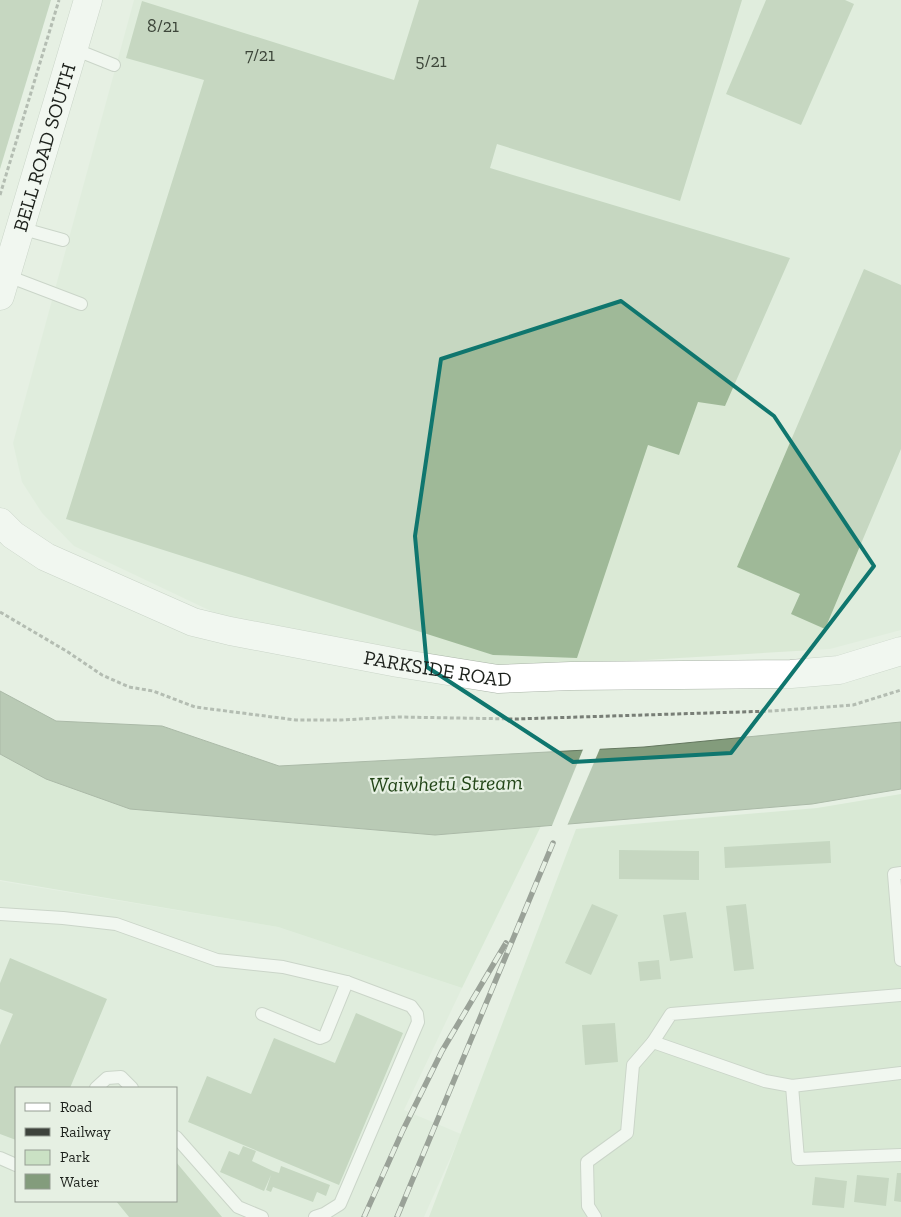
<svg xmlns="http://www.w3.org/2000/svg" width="901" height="1217" font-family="'Zilla Slab',serif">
<rect width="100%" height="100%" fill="#e6f0e3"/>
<!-- built -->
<g fill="#dae9d5" fill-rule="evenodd">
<polygon points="134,0 901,0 901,630 830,649 511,668 387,650 234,622 74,546 42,513 22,482 13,443"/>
<path d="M0 881 278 927 462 988 404 1110 461 1134 424 1217H0ZM16 1088H176V1201H16Z"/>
</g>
<!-- green -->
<g fill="#cae1c4">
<polygon points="0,754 46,779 435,835 541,826 462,988 278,927 0,880"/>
<polygon points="901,794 901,1217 429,1217 576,829 817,808"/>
</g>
<!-- water -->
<polygon fill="#839c7c" stroke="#64775f" points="0,691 56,721 162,726 279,766 644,747 901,722 901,789 812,804 435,835 130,809 46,779 0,754"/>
<!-- pier -->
<polygon fill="#e6f0e3" points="601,746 567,826 551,828 584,747"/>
<!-- building -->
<g fill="#9fb998">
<polygon points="0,0 51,0 0,169"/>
<polygon points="419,0 742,0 680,201 497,144 490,168 790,258 725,406 698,402 679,455 648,445 577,658 493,655 66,519 204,80 126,58 142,1 394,80"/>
<polygon points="766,0 845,0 854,4 801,125 726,94"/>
<polygon points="864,269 901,285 901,449 825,629 791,614 800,594 737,567"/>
<polygon points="830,841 831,863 725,868 724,847"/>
<polygon points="619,850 699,851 699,880 619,879"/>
<polygon points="592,904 618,915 591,975 565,963"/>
<polygon points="746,904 754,969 734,971 726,906"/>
<polygon points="686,912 693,958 670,961 663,915"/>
<polygon points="10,958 107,999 70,1088 16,1088 16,1140 0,1134 0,1045 13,1014 0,1009 0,983"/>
<polygon points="659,960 661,979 640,981 638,962"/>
<polygon points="356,1013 403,1033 339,1185 188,1122 207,1076 251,1094 274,1038 335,1063"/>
<polygon points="615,1023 618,1062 585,1065 582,1025"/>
<polygon points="243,1146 256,1151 252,1161 273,1171 279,1173 281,1166 330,1185 326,1196 317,1192 313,1202 273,1187 271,1192 266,1190 271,1175 264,1191 220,1172 229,1151 239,1155"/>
<polygon points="176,1162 222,1217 129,1217 116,1201 176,1201"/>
<polygon points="897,1173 901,1173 901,1202 894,1201"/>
<polygon points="857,1175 889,1178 886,1206 854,1202"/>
<polygon points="815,1177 847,1181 844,1208 812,1205"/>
</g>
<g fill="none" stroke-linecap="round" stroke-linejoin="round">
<defs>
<g id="lane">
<polyline points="74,49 114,65"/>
<polyline points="20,228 63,240"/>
<polyline points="5,275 81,304"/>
<polyline points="901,873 894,874 901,960"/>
<polyline points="0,914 63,918 116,924 217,960 283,967 347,982 411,1006 417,1014 418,1022 340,1204 324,1214 315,1217"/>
<polyline points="262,1014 320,1038 325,1036 347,982"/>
<polyline points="653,1042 765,1081 792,1086 901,1073"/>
<polyline points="792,1086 798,1159 901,1155"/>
<polyline points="96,1088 107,1078 121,1077 132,1088"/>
<polyline points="176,1137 238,1207 262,1217"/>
<polyline points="0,1158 16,1165"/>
<polyline points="595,1217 588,1206 587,1162 627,1133 633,1065 653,1042 671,1014 901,995"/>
</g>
<g id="secondary">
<path id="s1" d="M0 296 88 0"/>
<path id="s2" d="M0 522 13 535 46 557 193 622 230 631 398 663 498 679 571 676 791 674 839 670 901 651"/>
</g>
</defs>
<!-- lane casing -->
<use href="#lane" stroke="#aab4a8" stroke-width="14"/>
<!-- secondary casing -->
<use href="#secondary" stroke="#aab4a8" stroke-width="29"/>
<!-- path -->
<g stroke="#787e76" stroke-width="3" stroke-dasharray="4 2.5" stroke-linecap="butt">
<polyline points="0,195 59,0"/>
<polyline points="0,612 68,652 102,675 129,687 153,691 195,707 296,720 341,720 398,717 515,719 772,711 853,705 901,690"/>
</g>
<!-- lane -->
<use href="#lane" stroke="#fff" stroke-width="12"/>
<!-- secondary -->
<use href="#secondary" stroke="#fff" stroke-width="28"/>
<defs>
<g id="rail">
<polyline points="364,1217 403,1130 442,1051 506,943"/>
<polyline points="397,1217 553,843"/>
</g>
</defs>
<!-- rail casing -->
<use href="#rail" stroke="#3e433c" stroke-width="5.5"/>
<!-- rail -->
<use href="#rail" stroke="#e6f0e3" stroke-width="4" stroke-dasharray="11" stroke-linecap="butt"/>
</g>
<!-- marked area -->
<path d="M0 0H901V1217H0ZM621 301 774 416 874 566 731 753 573 762 427 667 415 536 441 359Z" fill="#e6f0e3" fill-opacity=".55" fill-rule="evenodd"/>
<path fill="none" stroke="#0f766e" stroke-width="4" stroke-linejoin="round" d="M621 301 774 416 874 566 731 753 573 762 427 667 415 536 441 359Z"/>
<g text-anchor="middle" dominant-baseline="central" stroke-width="4.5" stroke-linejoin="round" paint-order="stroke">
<!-- number labels -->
<g font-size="18" fill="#3d463a">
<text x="163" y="26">8/21</text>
<text x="260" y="55">7/21</text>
<text x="431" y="61">5/21</text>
</g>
<!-- street labels -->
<g font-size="20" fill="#1c201b" stroke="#e6f0e3">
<text stroke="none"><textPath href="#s1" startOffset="155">BELL ROAD SOUTH</textPath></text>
<text stroke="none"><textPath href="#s2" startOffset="468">PARKSIDE ROAD</textPath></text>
</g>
<!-- water labels -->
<g font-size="21" font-style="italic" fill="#234618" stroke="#e6f0e3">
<text transform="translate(446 783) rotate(-1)">Waiwhetū Stream</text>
</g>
</g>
<!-- legend -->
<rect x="15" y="1087" width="162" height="115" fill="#e6f0e3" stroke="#959d93"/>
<rect x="25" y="1103" width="25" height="8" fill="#ffffff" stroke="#959d93"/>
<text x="60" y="1112" font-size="15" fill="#1c201b">Road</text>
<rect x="25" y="1128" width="25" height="8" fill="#3e433c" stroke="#959d93"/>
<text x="60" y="1137" font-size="15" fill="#1c201b">Railway</text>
<rect x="25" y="1150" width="25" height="15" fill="#cae1c4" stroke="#959d93"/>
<text x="60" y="1162" font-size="15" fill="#1c201b">Park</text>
<rect x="25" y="1174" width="25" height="15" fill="#839c7c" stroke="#959d93"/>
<text x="60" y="1187" font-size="15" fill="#1c201b">Water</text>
</svg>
